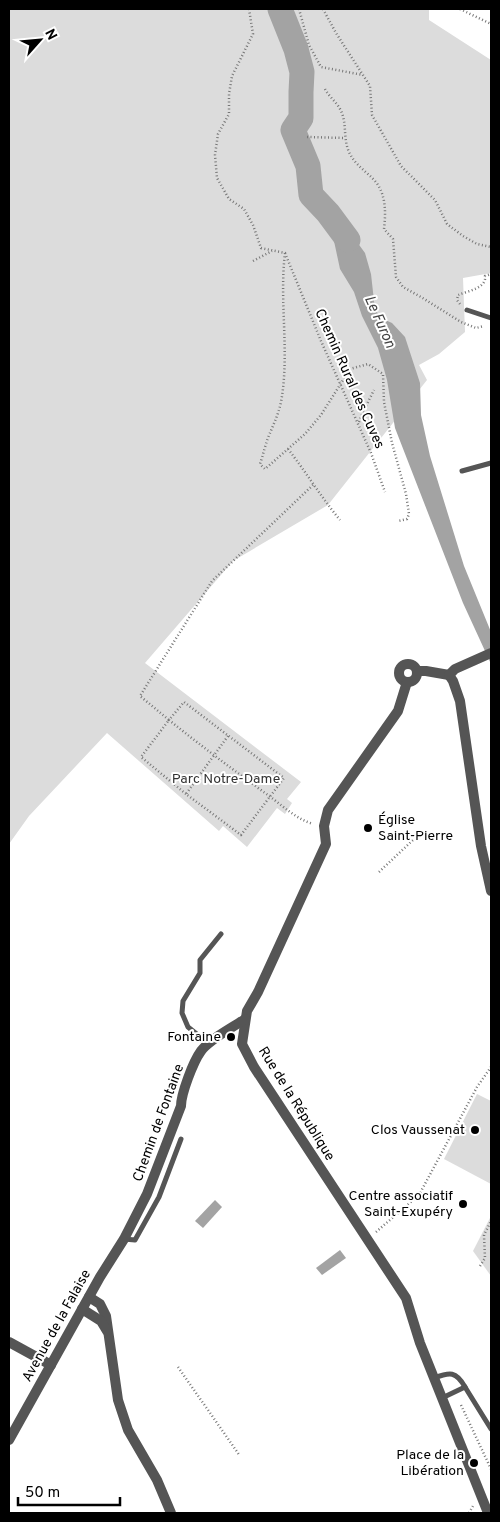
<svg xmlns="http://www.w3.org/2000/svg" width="500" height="1522" font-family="Overpass,sans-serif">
<rect width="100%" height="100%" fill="#fff"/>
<!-- green -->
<g fill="#dcdcdc">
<polygon points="9,9 429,9 429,20 491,60 491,273 463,278 465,332 439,354 419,365 427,380 328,505 233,561 145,663 301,782 287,799 292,803 285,814 277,808 247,847 223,826 219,831 107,733 29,816 9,844"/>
<polygon points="477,1094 491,1101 491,1184 444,1159"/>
<polygon points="491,1216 491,1276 473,1251"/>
</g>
<!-- water -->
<g fill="#a3a3a3">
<polygon points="328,213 349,231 365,253 371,274 375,310 383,319 392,323 405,337 420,383 421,415 430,456 464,566 491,632 491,664 463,603 395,428 387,380 378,348 362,316 354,292 340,269"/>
<polygon points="215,1200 222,1207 203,1228 195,1221"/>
<polygon points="340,1250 346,1258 322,1275 316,1268"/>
</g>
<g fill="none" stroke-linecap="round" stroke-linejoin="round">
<!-- river -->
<polyline stroke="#a3a3a3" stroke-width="25" points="280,9 296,49 302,72 301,92 301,118 293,130 308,166 311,195 328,213 348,240"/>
<!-- path -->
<g stroke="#777" stroke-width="2.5" stroke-dasharray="1 2.5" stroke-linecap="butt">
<polyline points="249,9 253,34 232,76 229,94 229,114 218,134 215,155 217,178 229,199 244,209 253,225 261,248 285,253 321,341 371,453 385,492"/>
<polyline points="299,9 309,45 321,67 363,75"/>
<polyline points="323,9 336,33 370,86 372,115 401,166 435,200 447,224 463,236 477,244 491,247"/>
<polyline points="460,9 491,24"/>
<path d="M325 89C329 97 337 102 341 111 347 123 343 139 349 152 355 165 366 171 375 181 386 194 386 212 384 229L393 239 396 277 403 287 421 297 461 322 476 328 484 326"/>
<polyline points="307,137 345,138"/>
<path d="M285 253C279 302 290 353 281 402 278 416 273 425 268 438 265 446 263 455 260 464L265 469 305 434 321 415 350 369 368 364 383 374 384 402 392 443 406 494 409 514 407 519 398 521"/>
<polyline points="253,261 272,251"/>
<path d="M460 304 457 300 458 295C468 291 487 288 485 276L491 274"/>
<polyline points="359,422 364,410 374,390"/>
<path d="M288 449C306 472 321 497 340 520"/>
<path d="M228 736 186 794 241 835 284 778 184 702 169 720C200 745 232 769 265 793 281 804 294 818 313 824"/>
<polyline points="186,794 141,757 169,720 140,696 212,581 313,485"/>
<polyline points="379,872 413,840"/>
<polyline points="376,1232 419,1195 477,1087 491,1067"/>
<polyline points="480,1266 485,1258 484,1235 491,1221"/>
<polyline points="178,1367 240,1456"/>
<polyline points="461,1405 491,1469"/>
<polyline points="469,1513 473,1506"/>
</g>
<!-- service -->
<g stroke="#555" stroke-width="5">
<polyline points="467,310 491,318"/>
<polyline points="462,471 491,463"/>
<polyline points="209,1044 188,1027 182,1013 183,1001 200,973 200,960 221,934"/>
<polyline points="124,1239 135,1240 159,1197 181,1139"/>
<path d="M434 1378C450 1372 456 1371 465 1387L442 1398"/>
<polyline points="465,1387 491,1429"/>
</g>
<!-- minor -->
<g stroke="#555" stroke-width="10">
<circle cx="408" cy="673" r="9"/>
<polyline points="417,671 426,671 449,675"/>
<polyline points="449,675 453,681 460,701 481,846 491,891"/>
<polyline points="449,675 455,669 491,653"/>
<polyline points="407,682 398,711 328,810 324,826 326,844 258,992 247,1011 242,1044 254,1067 406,1298 420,1343 488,1513"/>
<polyline points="89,1297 100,1304 106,1316 118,1400 128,1430 157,1480 171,1513"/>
<polyline points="82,1309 101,1321 107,1331"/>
<polyline points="9,1342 51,1365"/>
<path d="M9 1440 100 1277 124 1239 147 1194 181 1106C181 1094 193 1062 201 1051 210 1039 232 1028 245 1019"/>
</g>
</g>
<!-- markers -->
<g fill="#000" stroke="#fff" stroke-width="2">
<circle cx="368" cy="828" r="5"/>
<circle cx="231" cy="1037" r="5"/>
<circle cx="475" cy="1130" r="5"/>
<circle cx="463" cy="1204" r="5"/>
<circle cx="474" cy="1463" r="5"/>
</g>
<g text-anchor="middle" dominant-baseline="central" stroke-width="4" stroke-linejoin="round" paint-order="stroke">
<!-- street labels -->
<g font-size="14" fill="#000" stroke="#fff">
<text transform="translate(349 379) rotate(66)">Chemin Rural des Cuves</text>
<text transform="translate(296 1104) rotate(58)">Rue de la République</text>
<text transform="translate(159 1123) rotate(-70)">Chemin de Fontaine</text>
<text transform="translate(57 1326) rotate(-61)">Avenue de la Falaise</text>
</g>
<!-- park labels -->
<g font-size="14" fill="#333" stroke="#fff">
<text x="226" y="779">Parc Notre-Dame</text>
</g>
<!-- poi labels -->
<g font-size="14" fill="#000" stroke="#fff" text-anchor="end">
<text x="378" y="820" text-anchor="start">Église<tspan x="378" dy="16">Saint-Pierre</tspan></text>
<text x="221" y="1037">Fontaine</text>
<text x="465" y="1130">Clos Vaussenat</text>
<text x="453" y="1196">Centre associatif<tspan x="453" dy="16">Saint-Exupéry</tspan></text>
<text x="464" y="1455">Place de la<tspan x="464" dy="16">Libération</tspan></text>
</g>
<!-- water labels -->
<g font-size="15" font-style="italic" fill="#444" stroke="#fff">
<text transform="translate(379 322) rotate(66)">Le Furon</text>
</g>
</g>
<!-- border -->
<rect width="500" height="1522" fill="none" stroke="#000000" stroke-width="20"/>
<!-- north arrow -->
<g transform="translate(40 40) rotate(63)" stroke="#ffffff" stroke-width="4" paint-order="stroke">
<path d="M0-4L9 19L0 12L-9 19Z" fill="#000000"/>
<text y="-8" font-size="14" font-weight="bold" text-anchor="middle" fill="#000000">N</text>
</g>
<!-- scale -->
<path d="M18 1497v8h102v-8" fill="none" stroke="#000000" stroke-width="2.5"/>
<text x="25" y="1497" font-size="15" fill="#000000" stroke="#ffffff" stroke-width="4" paint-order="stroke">50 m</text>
</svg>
